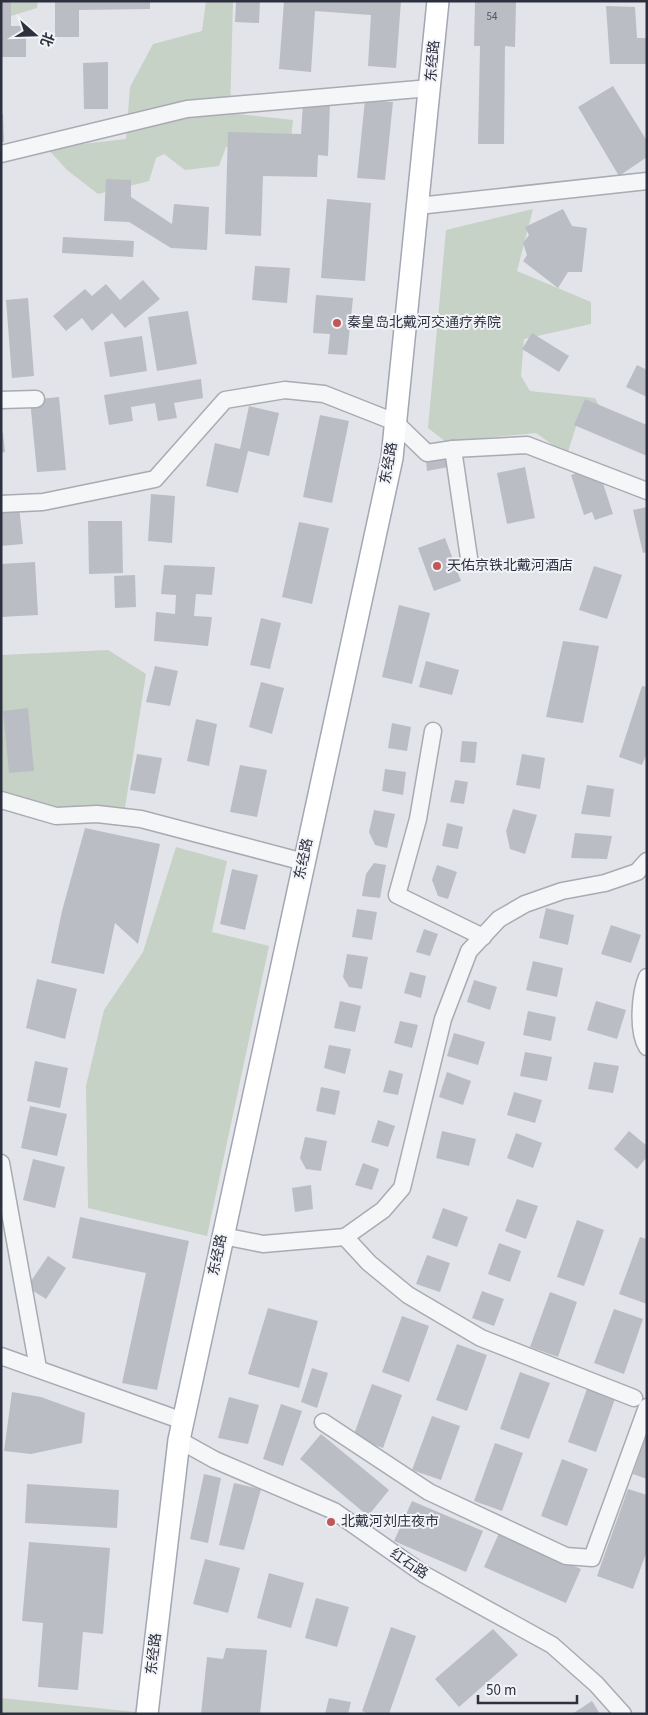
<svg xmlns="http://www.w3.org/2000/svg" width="648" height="1715" font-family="'Source Sans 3','Noto Sans SC',sans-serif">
<rect width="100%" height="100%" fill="#e3e4e9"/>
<!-- green -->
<g fill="#c6d2c5">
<polygon points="1,1 38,1 37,8 1,19"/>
<polygon points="206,1 233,1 230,113 293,120 290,149 226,147 219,166 185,170 164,154 156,158 149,181 98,194 67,170 47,148 126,139 130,87 153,44 202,31"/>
<polygon points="533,209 517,271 591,302 591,324 524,339 521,376 530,391 595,398 607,421 579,417 567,455 536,433 446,442 428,428 446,230"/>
<polygon points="108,650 146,674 125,808 61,808 1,795 1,655"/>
<polygon points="176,847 227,861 212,932 269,946 207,1236 88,1208 86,1086 104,1010 143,952"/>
<polygon points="1,1698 136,1712 136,1714 1,1714"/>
</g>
<!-- building -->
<g fill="#bbbdc5">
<polygon points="55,1 150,1 150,9 79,10 79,37 55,37"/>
<polygon points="236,1 260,1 259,23 235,22"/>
<polygon points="284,1 401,1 396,68 368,66 371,15 315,11 311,72 279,69"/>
<polygon points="475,1 516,1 515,47 505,46 504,144 478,144 480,46 474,46"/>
<polygon points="1,2 11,2 11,26 26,26 26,57 1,57"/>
<polygon points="606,6 635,7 637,38 647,38 647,64 610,64"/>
<polygon points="108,62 108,109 84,109 83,63"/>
<polygon points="613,86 647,141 647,157 619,176 578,107"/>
<polygon points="365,100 393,102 385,180 357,178"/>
<polygon points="303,103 330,103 328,156 318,155 317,177 263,176 261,236 225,234 228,132 301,134"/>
<polygon points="1,114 3,114 4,142 1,142"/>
<polygon points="106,179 131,180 131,197 172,224 174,204 209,207 207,250 171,248 129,222 104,221"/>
<polygon points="327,199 371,203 365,281 321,278"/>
<polygon points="563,209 572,226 587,228 582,272 568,272 558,288 523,261 527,255 523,243 529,235 525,227"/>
<polygon points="63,237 134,241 133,257 62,253"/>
<polygon points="255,266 290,268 287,303 252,300"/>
<polygon points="143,280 160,299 125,328 112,313 92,331 82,318 66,331 53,316 85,289 92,296 106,284 120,300"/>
<polygon points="316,295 353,298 347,355 328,354 330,334 313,333"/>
<polygon points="28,298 34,376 12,378 6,300"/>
<polygon points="188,311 197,364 157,371 148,317"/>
<polygon points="532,333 569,356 559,372 522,349"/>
<polygon points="142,336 147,371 110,377 104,342"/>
<polygon points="637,365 647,370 647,397 626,387"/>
<polygon points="201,379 203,398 174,403 177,418 158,421 155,403 131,407 133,421 109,425 104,395"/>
<polygon points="59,397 66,470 37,472 30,400"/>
<polygon points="585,399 647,425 647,456 574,425"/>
<polygon points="249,406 279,413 269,456 248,451 238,493 206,486 215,443 240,449"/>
<polygon points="320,415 349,421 332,503 303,497"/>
<polygon points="1,433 3,433 5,452 1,453"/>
<polygon points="446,457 448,467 427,471 426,460"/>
<polygon points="525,467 535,518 507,524 497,473"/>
<polygon points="588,469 600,474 613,514 595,520 592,512 584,515 571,475"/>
<polygon points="151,494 175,496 172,543 148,541"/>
<polygon points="19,506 23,544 1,546 1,508"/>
<polygon points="647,507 647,552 643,553 633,510"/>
<polygon points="88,521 122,521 123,573 89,574"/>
<polygon points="299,522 329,528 312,604 282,597"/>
<polygon points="445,538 461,581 434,591 418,548"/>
<polygon points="35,562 38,615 1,617 1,564"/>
<polygon points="164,565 215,567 212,595 196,594 194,616 212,617 208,646 154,641 156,612 175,614 176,595 161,594"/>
<polygon points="594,566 622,575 607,619 579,610"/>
<polygon points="135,575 136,607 115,608 114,576"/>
<polygon points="399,605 430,613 412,684 382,677"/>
<polygon points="261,618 281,623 270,669 250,665"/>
<polygon points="563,641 599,646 583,723 546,717"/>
<polygon points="426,661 459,670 452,695 419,687"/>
<polygon points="155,666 178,671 170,706 146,702"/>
<polygon points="261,682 284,688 272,734 249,727"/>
<polygon points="642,686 647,687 647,753 642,765 619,757"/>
<polygon points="28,708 34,771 9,773 3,711"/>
<polygon points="196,719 217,724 209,766 187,761"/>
<polygon points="392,723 411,727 407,751 388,748"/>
<polygon points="462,741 477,742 475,763 460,762"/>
<polygon points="137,754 162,758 155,794 130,790"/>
<polygon points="522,754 545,758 540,789 516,785"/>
<polygon points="240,765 267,770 257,817 230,812"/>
<polygon points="385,769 406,772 403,795 382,791"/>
<polygon points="455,780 468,782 464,804 450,802"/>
<polygon points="587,785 614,789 610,817 581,814"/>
<polygon points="513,809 537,815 525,854 510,849 506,831"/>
<polygon points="374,810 395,814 387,848 375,845 369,832"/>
<polygon points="447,823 463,827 458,849 442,846"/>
<polygon points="85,828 160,844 138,944 115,923 104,974 51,963 62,911"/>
<polygon points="575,833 612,836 607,859 571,858"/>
<polygon points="374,863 386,865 380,898 362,896 366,874"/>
<polygon points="437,865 457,872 448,899 438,896 432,880"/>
<polygon points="232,869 258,875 245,930 220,924"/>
<polygon points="546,908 574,915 568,945 539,938"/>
<polygon points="357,909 377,912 372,940 352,937"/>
<polygon points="611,925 641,935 631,963 601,954"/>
<polygon points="424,929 438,934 430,956 416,952"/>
<polygon points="347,954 368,957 362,989 349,987 343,977"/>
<polygon points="533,961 563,968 557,997 526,990"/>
<polygon points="410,972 426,976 421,998 404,993"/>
<polygon points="37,979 77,989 65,1039 26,1028"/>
<polygon points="474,980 497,987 490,1010 467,1002"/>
<polygon points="340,1001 361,1006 355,1032 334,1028"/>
<polygon points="596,1001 626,1010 617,1039 587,1030"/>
<polygon points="528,1011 556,1017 551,1041 523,1035"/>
<polygon points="400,1021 418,1025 412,1048 394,1043"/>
<polygon points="454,1033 485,1042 478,1065 447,1056"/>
<polygon points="329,1045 351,1049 345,1074 324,1068"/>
<polygon points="525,1052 552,1057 547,1081 520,1076"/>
<polygon points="35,1061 68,1068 60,1108 27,1101"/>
<polygon points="594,1062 619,1066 613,1093 588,1089"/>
<polygon points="389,1070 403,1074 398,1095 383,1092"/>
<polygon points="447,1072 471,1081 463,1105 439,1097"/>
<polygon points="321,1087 340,1091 335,1115 316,1111"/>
<polygon points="514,1092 542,1100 535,1123 507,1115"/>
<polygon points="30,1106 67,1114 57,1156 21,1148"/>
<polygon points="378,1120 395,1126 388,1147 371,1142"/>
<polygon points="442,1131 476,1139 469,1166 436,1158"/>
<polygon points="629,1131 647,1146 647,1157 637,1169 614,1149"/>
<polygon points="516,1133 542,1143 533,1168 507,1158"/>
<polygon points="305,1137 327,1141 321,1171 306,1169 300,1158"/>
<polygon points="33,1159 65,1167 55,1208 23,1200"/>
<polygon points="363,1163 379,1169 372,1190 355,1185"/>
<polygon points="311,1185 313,1209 295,1212 292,1188"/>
<polygon points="517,1199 538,1206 526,1239 505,1231"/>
<polygon points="443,1208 468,1217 457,1247 432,1238"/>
<polygon points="80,1217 189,1241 157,1390 122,1383 146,1273 72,1258"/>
<polygon points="577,1220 604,1230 584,1286 557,1277"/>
<polygon points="640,1237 647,1239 647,1304 619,1294"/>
<polygon points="499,1243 521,1251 510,1282 488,1274"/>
<polygon points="427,1255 450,1263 440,1292 416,1284"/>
<polygon points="48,1256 66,1268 46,1299 27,1287"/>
<polygon points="482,1291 504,1299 494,1326 472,1318"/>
<polygon points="550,1292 577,1302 558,1357 530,1347"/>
<polygon points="268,1308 318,1321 299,1388 248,1374"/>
<polygon points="614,1309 643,1319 624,1374 594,1363"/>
<polygon points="402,1316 429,1326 409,1382 382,1372"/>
<polygon points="457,1344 487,1355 467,1411 436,1400"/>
<polygon points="312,1368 328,1373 317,1408 301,1402"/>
<polygon points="520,1372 550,1383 529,1439 500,1429"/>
<polygon points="372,1384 402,1395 383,1448 353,1437"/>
<polygon points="588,1386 616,1396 596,1452 568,1442"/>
<polygon points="12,1392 41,1397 85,1413 82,1443 31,1454 4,1451"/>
<polygon points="229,1397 259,1405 248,1444 218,1438"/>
<polygon points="281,1404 302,1411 283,1466 263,1459"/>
<polygon points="432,1416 460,1426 441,1480 412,1470"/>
<polygon points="321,1434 389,1490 368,1516 300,1459"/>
<polygon points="646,1435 647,1435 647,1479 633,1474"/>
<polygon points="495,1443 523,1453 502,1511 474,1501"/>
<polygon points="562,1459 588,1469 567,1526 541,1516"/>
<polygon points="204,1474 221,1478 208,1543 190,1539"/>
<polygon points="234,1483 261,1489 244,1550 219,1545"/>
<polygon points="27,1484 119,1490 117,1528 25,1523"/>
<polygon points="628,1489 647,1495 647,1551 633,1589 597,1576"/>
<polygon points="412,1501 483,1531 466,1572 394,1541"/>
<polygon points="499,1533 581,1569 566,1603 484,1567"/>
<polygon points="29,1542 110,1548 103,1634 83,1632 78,1690 38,1687 43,1623 22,1621"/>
<polygon points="205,1559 240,1568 228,1613 193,1604"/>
<polygon points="269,1573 304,1583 291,1628 257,1618"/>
<polygon points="316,1598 349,1607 337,1647 305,1638"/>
<polygon points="391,1627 416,1636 389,1714 369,1714 362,1711"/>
<polygon points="493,1629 518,1655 459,1707 435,1679"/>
<polygon points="226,1648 267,1650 260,1714 201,1714 207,1657 223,1659"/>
<polygon points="329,1698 351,1702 348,1714 325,1714"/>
<polygon points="592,1701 600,1714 572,1714"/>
</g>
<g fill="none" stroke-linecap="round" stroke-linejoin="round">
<defs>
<g id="minor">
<polyline points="1,154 187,109 430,88"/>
<polyline points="418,206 647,181"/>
<polyline points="1,400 36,399"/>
<polyline points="453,449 469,558"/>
<polyline points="1,504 43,502 155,479 225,400 285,390 324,394 395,422 427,453 453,449 527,445 647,491"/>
<polyline points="433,731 418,819 397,895 483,937"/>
<polyline points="1,800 56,816 97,814 141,819 304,862"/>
<path d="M647 977C640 994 637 1031 647 1047"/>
<polyline points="1,1163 38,1368"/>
<polyline points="223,1236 263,1244 345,1237 383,1210 402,1188 443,1019 469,951 499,919 525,904 562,891 605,883 637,872 647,861"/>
<polyline points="345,1237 369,1263 408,1295 481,1338 634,1398"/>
<polyline points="1,1356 183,1421"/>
<polyline points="323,1422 429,1492 566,1556 592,1558 647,1407"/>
<polyline points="179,1440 215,1460 334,1511 425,1575 552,1645 596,1684 623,1714"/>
</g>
<polyline id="major" points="147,1714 179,1440 392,458 438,1"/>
</defs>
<!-- minor casing -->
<use href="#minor" stroke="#a9aab3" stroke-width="19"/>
<!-- major casing -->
<use href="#major" stroke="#a3a7b4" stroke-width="24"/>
<!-- minor -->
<use href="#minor" stroke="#f5f6f8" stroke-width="16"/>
<!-- major -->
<use href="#major" stroke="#fff" stroke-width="21"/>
</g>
<!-- markers -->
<g fill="#bf5857" stroke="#f2f3f7" stroke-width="2">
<circle cx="337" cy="323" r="5"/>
<circle cx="437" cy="566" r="5"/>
<circle cx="331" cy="1522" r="5"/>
</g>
<g text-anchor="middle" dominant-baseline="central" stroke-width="4" stroke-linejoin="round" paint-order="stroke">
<!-- number labels -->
<g font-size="11" fill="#505360">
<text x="492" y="16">54</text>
</g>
<!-- street labels -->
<g font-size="14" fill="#2d303f" stroke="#f2f3f7">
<text transform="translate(433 61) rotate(-85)">东经路</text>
<text transform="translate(389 463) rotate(-80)">东经路</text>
<text transform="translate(304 859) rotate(-78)">东经路</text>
<text transform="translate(218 1255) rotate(-78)">东经路</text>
<text transform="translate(409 1564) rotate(34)">红石路</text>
<text transform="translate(154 1654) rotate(-83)">东经路</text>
</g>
<!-- poi labels -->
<g font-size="14" fill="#2d303f" stroke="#f2f3f7" text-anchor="start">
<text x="347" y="323">秦皇岛北戴河交通疗养院</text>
<text x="447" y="566">天佑京铁北戴河酒店</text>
<text x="341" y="1522">北戴河刘庄夜市</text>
</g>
</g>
<!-- border -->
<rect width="648" height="1715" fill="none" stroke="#2d303f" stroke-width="5"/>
<!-- north arrow -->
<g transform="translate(35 35) rotate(110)" stroke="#f2f3f7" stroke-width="4" paint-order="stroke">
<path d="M0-4L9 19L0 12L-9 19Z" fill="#2d303f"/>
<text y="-8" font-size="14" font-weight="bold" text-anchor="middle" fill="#2d303f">北</text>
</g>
<!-- scale -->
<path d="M478 1695v8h99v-8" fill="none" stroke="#2d303f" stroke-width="2.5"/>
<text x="486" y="1695" font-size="15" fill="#2d303f" stroke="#f2f3f7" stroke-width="4" paint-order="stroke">50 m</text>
</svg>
